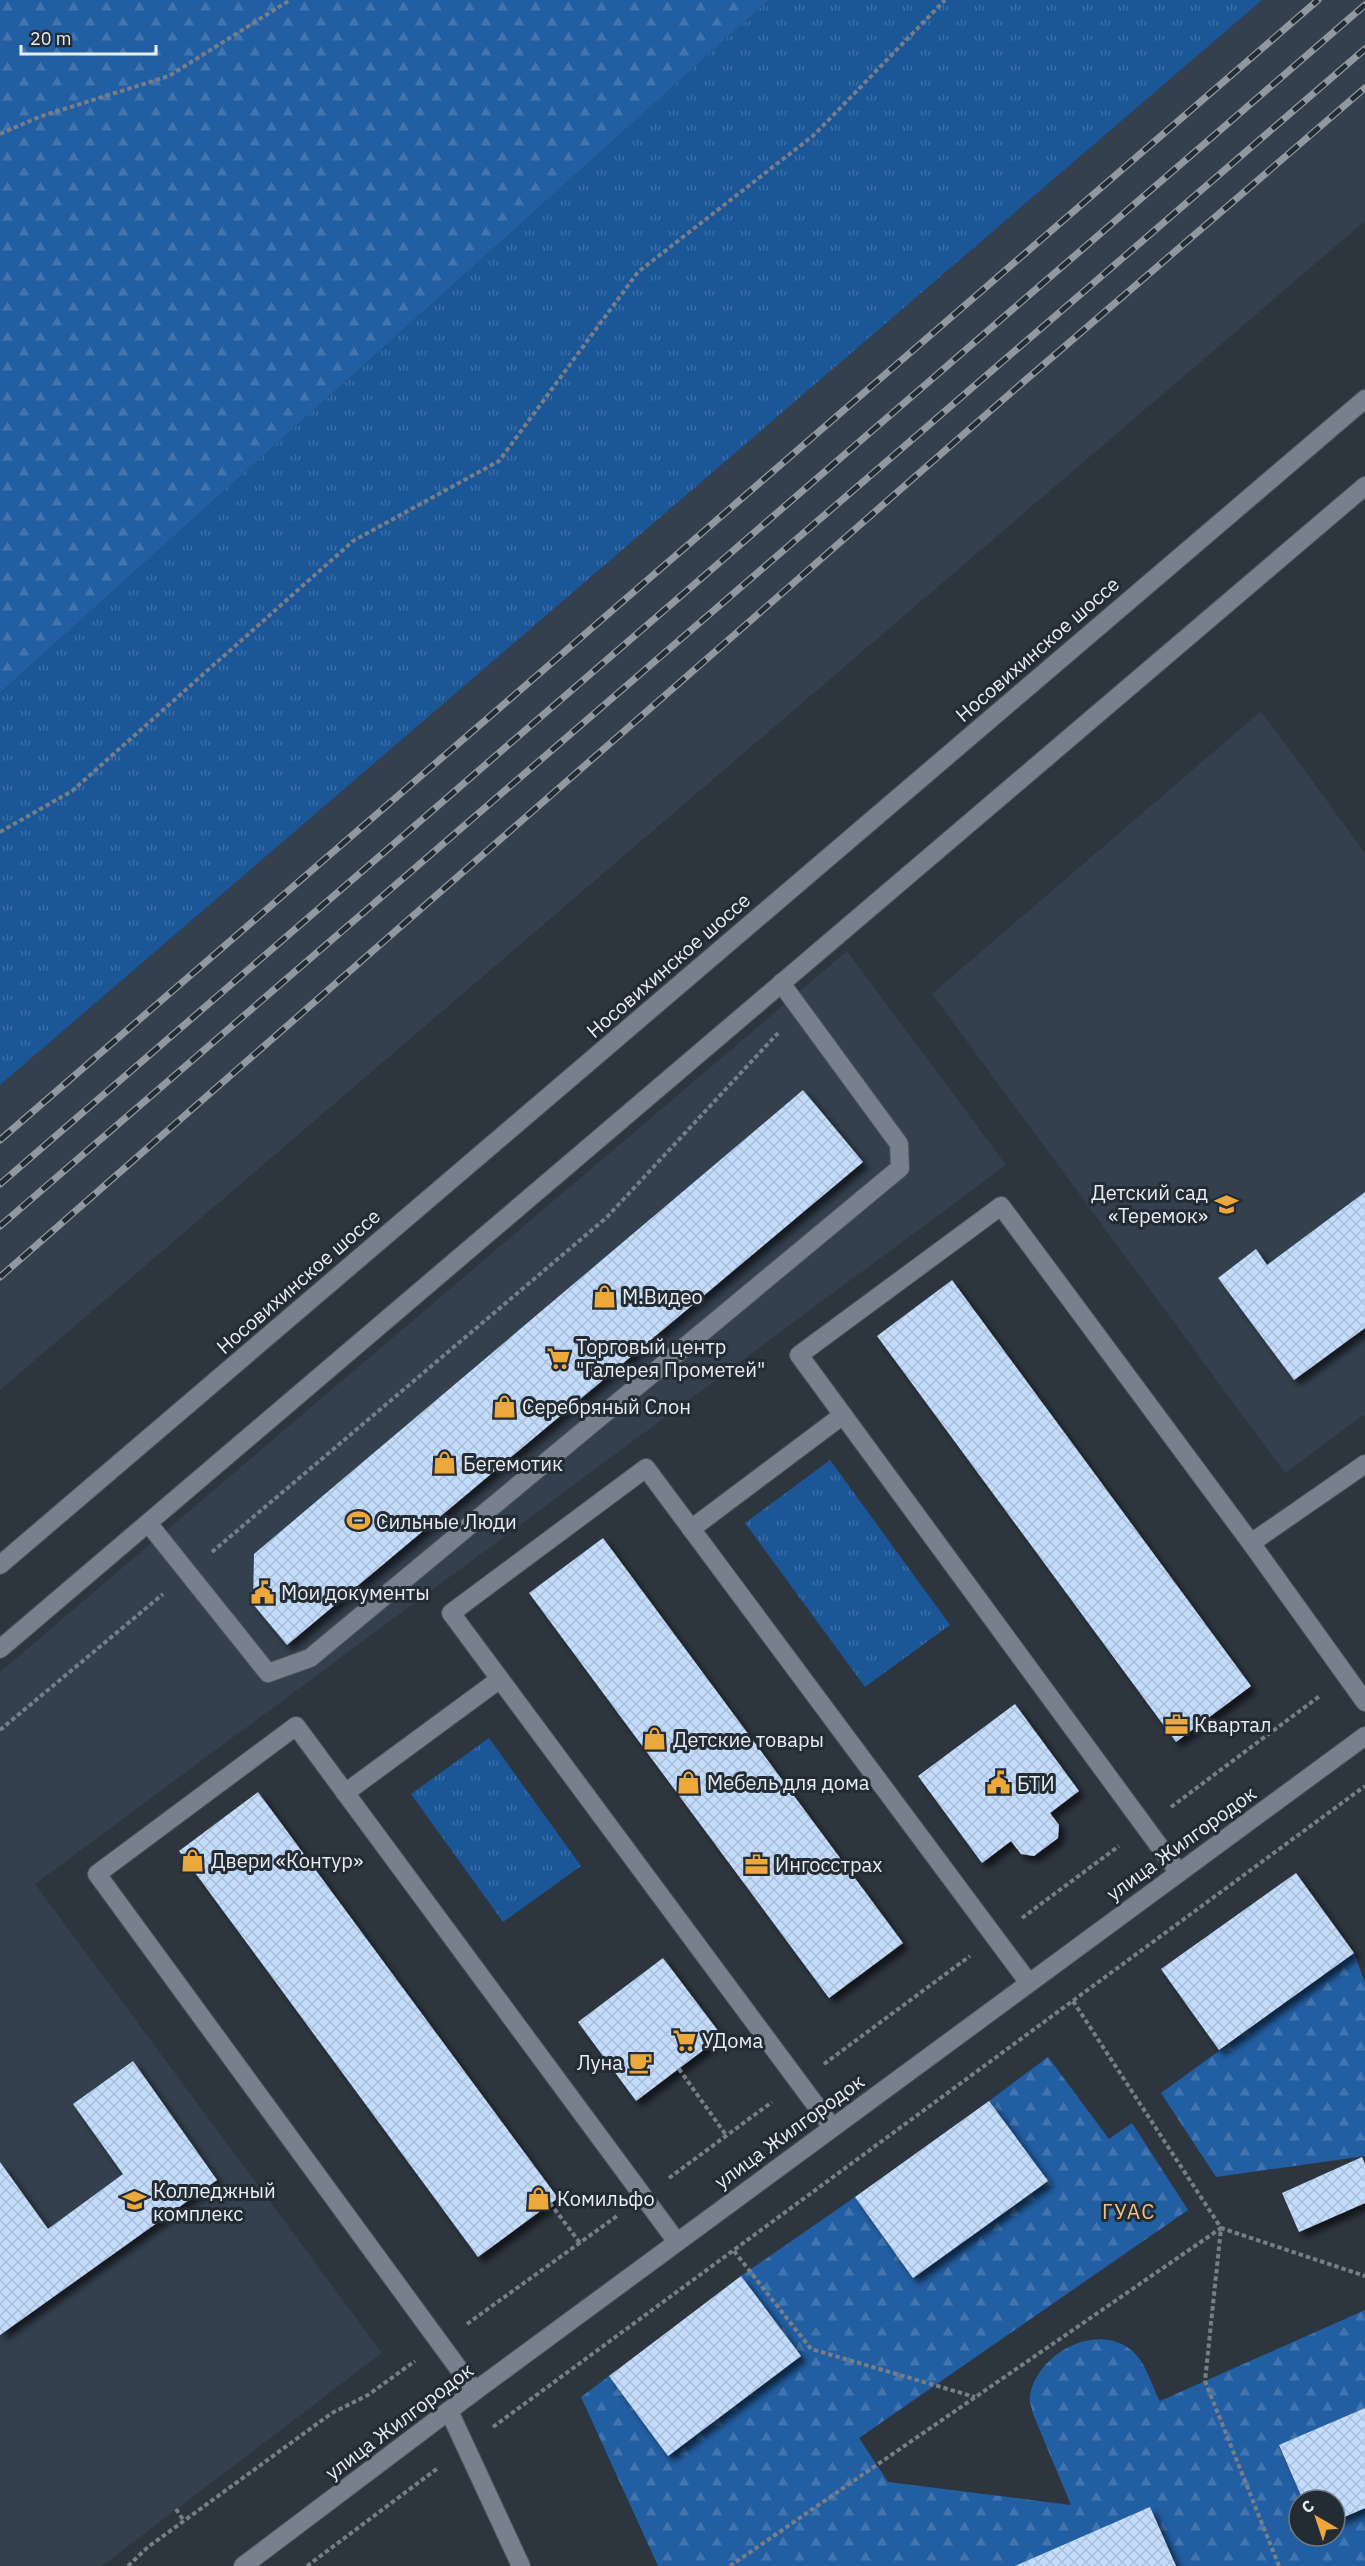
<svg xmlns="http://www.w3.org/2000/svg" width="1365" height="2566" font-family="'IBM Plex Sans',sans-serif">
<defs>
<pattern id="grass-tufts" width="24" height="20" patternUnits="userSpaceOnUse" patternTransform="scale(1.5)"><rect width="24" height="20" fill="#1b5697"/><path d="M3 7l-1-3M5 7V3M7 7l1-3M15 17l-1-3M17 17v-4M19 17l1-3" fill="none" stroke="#3c6fa6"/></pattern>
<pattern id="forest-firs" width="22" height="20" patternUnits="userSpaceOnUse" patternTransform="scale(1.5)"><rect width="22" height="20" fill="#225ea2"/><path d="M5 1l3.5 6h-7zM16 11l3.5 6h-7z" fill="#4275af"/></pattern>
<pattern id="building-cross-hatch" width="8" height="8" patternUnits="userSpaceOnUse" patternTransform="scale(1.5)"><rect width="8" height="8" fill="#c3dcfb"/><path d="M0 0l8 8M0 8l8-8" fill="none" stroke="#aabed7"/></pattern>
<filter id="shadow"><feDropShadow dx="5.5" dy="5.5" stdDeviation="3" flood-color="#0009"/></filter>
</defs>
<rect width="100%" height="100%" fill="#2d353f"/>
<!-- built -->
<g fill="#34404e">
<polygon points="1262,0 1365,0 1365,221 0,1390 0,1085"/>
<polygon points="1261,711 1365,853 1365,1414 1285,1473 932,994"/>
<polygon points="847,951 1006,1165 35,1884 382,2353 102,2566 0,2566 0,1672"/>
</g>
<!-- grass -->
<g fill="url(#grass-tufts)">
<polygon points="769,0 1262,0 0,1085 0,693"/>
<polygon points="830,1460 950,1625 865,1687 745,1523"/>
<polygon points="489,1738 581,1866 503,1922 411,1794"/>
</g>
<!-- forest -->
<g fill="url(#forest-firs)">
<polygon points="0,0 769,0 0,693"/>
<polygon points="1354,1953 1365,1983 1365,2156 1216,2177 1161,2093"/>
<path d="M1048 2057 1109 2139 1132 2123 1188 2210 859 2438 888 2482 1071 2505 1033 2414C1032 2408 1029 2402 1030 2396 1036 2356 1091 2324 1127 2347 1146 2359 1150 2383 1160 2401L1365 2310V2408L1279 2446 1303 2500H1299V2536H1335V2521L1365 2508V2566H658L581 2397 609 2376 668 2455 741 2276 855 2197 913 2278 1047 2182 989 2101Z"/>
</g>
<!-- building -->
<g fill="url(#building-cross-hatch)" filter="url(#shadow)">
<polygon points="803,1090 863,1162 287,1645 253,1604 254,1554"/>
<polygon points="1365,1192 1365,1328 1294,1380 1218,1278 1256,1249 1267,1265"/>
<polygon points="952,1280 1251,1686 1176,1742 877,1336"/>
<polygon points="603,1538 903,1943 829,1998 529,1593"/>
<polygon points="1015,1704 1079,1791 1050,1813 1059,1825 1058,1838 1034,1856 1021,1854 1011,1841 982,1863 918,1776"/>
<polygon points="258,1792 558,2198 478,2257 179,1851"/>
<polygon points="1296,1873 1354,1953 1219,2050 1161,1969"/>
<polygon points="663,1958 722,2036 636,2101 578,2022"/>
<polygon points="133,2061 217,2180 0,2335 0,2162 48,2229 123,2174 73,2104"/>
<polygon points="989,2101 1048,2181 913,2278 855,2197"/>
<polygon points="1362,2157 1365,2164 1365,2203 1299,2232 1282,2193"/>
<polygon points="741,2276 801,2356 668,2456 609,2376"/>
<polygon points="1365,2408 1365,2508 1335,2521 1335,2500 1303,2500 1279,2445"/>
<polygon points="1150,2507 1176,2566 1015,2566"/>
</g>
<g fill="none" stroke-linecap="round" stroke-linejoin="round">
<defs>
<g id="lane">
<polyline points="1365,1464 1251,1543 1365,1702"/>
<polyline points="148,1523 268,1673 310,1658 900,1168 899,1144 781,983"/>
<polyline points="691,1529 843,1415"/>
<polyline points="345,1793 500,1679"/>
<polyline points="1179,1873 799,1355 1001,1206 1251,1543"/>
<polyline points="832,2127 451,1613 646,1468 1029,1983"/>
<polyline points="475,2391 97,1874 296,1726 677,2242"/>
<polyline points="449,2411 521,2566"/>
</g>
<g id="secondary">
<polyline points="0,1565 1365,399"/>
<polyline points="0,1649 1365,486"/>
<polyline points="243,2566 475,2391 1365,1736"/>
</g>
</defs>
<!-- lane casing -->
<use href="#lane" stroke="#4c535b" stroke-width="20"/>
<!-- secondary casing -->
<use href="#secondary" stroke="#4c535b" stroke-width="20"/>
<!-- path -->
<g stroke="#777e87" stroke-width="4" stroke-dasharray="4.5 3" stroke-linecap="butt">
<polyline points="0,134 39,117 169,76 290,0"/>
<polyline points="0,832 72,791 353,541 499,461 638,272 814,135 945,0"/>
<polyline points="212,1552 606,1218 778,1033"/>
<polyline points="0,1730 163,1594"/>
<polyline points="1171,1807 1321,1695"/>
<polyline points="1022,1918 1119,1846"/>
<polyline points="824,2064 970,1956"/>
<polyline points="679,2069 726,2135"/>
<polyline points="669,2178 772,2102"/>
<polyline points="550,2203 580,2243"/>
<polyline points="734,2251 811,2349 975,2397"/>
<polyline points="467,2324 617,2216"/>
<polyline points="493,2427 1365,1786"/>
<polyline points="176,2509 184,2521"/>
<polyline points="128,2566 148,2547 332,2413 368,2395 415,2361"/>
<polyline points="307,2566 438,2468"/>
<polyline points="730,2566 1221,2228 1073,2001"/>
<polyline points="1279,2566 1205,2381 1221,2228 1365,2276"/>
</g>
<!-- lane -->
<use href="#lane" stroke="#77808c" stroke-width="18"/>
<!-- secondary -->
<use href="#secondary" stroke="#77808c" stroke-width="18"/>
<defs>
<g id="rail">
<polyline points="0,1140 1318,0"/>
<polyline points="0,1184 1365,5"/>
<polyline points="0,1226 1365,49"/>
<polyline points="0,1277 1021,384 1365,88"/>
</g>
</defs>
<!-- rail casing -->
<use href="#rail" stroke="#9198a0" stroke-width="7"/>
<!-- rail -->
<use href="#rail" stroke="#232b35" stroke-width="4.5" stroke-dasharray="14" stroke-linecap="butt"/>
</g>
<!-- icons -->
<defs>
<symbol id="school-bare" viewBox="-9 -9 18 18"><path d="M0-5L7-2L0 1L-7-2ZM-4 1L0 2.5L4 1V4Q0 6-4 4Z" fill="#eda83c" stroke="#232b35" stroke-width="2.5" paint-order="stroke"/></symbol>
<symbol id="shop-bare" viewBox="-9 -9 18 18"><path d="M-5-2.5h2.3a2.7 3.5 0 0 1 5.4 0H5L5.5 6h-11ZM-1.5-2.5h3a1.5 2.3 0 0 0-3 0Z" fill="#eda83c" stroke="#232b35" stroke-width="2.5" paint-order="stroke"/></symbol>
<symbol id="supermarket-bare" viewBox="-9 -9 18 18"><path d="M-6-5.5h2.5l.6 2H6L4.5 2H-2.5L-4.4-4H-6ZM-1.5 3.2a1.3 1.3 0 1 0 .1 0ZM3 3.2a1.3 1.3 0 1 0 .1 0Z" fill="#eda83c" stroke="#232b35" stroke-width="2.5" paint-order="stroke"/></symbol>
<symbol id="stadium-bare" viewBox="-9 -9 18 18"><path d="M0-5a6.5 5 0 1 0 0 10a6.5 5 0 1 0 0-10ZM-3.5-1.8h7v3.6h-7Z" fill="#eda83c" stroke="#232b35" stroke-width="2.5" paint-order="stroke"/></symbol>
<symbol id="civic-bare" viewBox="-9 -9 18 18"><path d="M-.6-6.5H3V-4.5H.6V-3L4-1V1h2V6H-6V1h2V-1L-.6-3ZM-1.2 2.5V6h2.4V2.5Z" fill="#eda83c" stroke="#232b35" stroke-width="2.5" paint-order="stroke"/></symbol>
<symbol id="office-bare" viewBox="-9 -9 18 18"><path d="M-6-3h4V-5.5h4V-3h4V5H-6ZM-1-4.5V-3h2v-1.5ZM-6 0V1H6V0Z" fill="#eda83c" stroke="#232b35" stroke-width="2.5" paint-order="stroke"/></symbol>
<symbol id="cafe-bare" viewBox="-9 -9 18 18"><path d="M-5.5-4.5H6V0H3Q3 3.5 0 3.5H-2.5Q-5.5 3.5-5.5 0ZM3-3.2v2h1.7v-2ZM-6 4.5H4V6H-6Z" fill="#eda83c" stroke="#232b35" stroke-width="2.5" paint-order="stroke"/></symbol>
<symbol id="university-bare" viewBox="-9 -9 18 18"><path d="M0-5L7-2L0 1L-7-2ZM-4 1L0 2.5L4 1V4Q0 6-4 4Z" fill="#eda83c" stroke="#232b35" stroke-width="2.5" paint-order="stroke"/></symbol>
</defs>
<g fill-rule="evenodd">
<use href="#school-bare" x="1210" y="1188" width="33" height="33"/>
<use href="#shop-bare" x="588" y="1280" width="33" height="33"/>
<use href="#supermarket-bare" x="542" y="1342" width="33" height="33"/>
<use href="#shop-bare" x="488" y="1390" width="33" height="33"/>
<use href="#shop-bare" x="428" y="1446" width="33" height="33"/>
<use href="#stadium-bare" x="342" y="1504" width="33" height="33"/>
<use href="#civic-bare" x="246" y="1576" width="33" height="33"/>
<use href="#office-bare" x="1160" y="1708" width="33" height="33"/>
<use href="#shop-bare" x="638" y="1722" width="33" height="33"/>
<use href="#shop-bare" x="672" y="1766" width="33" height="33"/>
<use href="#civic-bare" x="982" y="1766" width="33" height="33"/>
<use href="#shop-bare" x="176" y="1844" width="33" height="33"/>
<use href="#office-bare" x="740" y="1848" width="33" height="33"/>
<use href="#supermarket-bare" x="668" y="2024" width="33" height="33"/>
<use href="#cafe-bare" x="624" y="2046" width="33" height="33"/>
<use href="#shop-bare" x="522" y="2182" width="33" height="33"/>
<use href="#university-bare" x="118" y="2184" width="33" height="33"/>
</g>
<g text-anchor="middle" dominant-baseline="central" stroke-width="6" stroke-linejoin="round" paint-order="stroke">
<!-- street labels -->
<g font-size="20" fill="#e8edf3" stroke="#232b35">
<text transform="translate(1037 649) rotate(-41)">Носовихинское шоссе</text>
<text transform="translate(668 965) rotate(-41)">Носовихинское шоссе</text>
<text transform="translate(298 1281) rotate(-41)">Носовихинское шоссе</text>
<text transform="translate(1181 1843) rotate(-36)">улица Жилгородок</text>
<text transform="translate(789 2131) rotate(-36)">улица Жилгородок</text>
<text transform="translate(399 2421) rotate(-37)">улица Жилгородок</text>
</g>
<!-- poi labels -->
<g font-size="20" fill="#e8edf3" stroke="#232b35" text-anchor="start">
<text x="1208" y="1192" text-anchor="end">Детский сад<tspan x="1208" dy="23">«Теремок»</tspan></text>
<text x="622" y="1296">М.Видео</text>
<text x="576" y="1346">Торговый центр<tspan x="576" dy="23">"Галерея Прометей"</tspan></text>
<text x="522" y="1406">Серебряный Слон</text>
<text x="463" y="1463">Бегемотик</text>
<text x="376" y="1521">Сильные Люди</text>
<text x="281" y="1592">Мои документы</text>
<text x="1194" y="1724">Квартал</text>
<text x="673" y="1739">Детские товары</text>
<text x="707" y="1782">Мебель для дома</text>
<text x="1017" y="1783">БТИ</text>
<text x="211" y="1860">Двери «Контур»</text>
<text x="775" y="1864">Ингосстрах</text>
<text x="702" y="2040">УДома</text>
<text x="623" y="2062" text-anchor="end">Луна</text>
<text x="153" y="2190">Колледжный<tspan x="153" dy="23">комплекс</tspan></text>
<text x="557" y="2198">Комильфо</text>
</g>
<!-- neighbourhood labels -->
<g font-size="21" letter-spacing="1.5" fill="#f2c180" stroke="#232b35">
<text x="1129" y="2211">ГУАС</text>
</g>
</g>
<!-- north arrow -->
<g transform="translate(1317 2518) rotate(321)"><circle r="28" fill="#232b35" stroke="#727981" stroke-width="1.5"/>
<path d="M0-4.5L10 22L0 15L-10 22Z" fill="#eda83c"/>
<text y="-9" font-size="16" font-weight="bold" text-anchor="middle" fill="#e8edf3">С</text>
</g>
<!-- scale -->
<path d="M21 45v9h135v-9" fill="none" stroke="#e8edf3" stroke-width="3"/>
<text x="30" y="45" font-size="18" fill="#e8edf3" stroke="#232b35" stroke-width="4.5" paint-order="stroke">20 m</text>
</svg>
